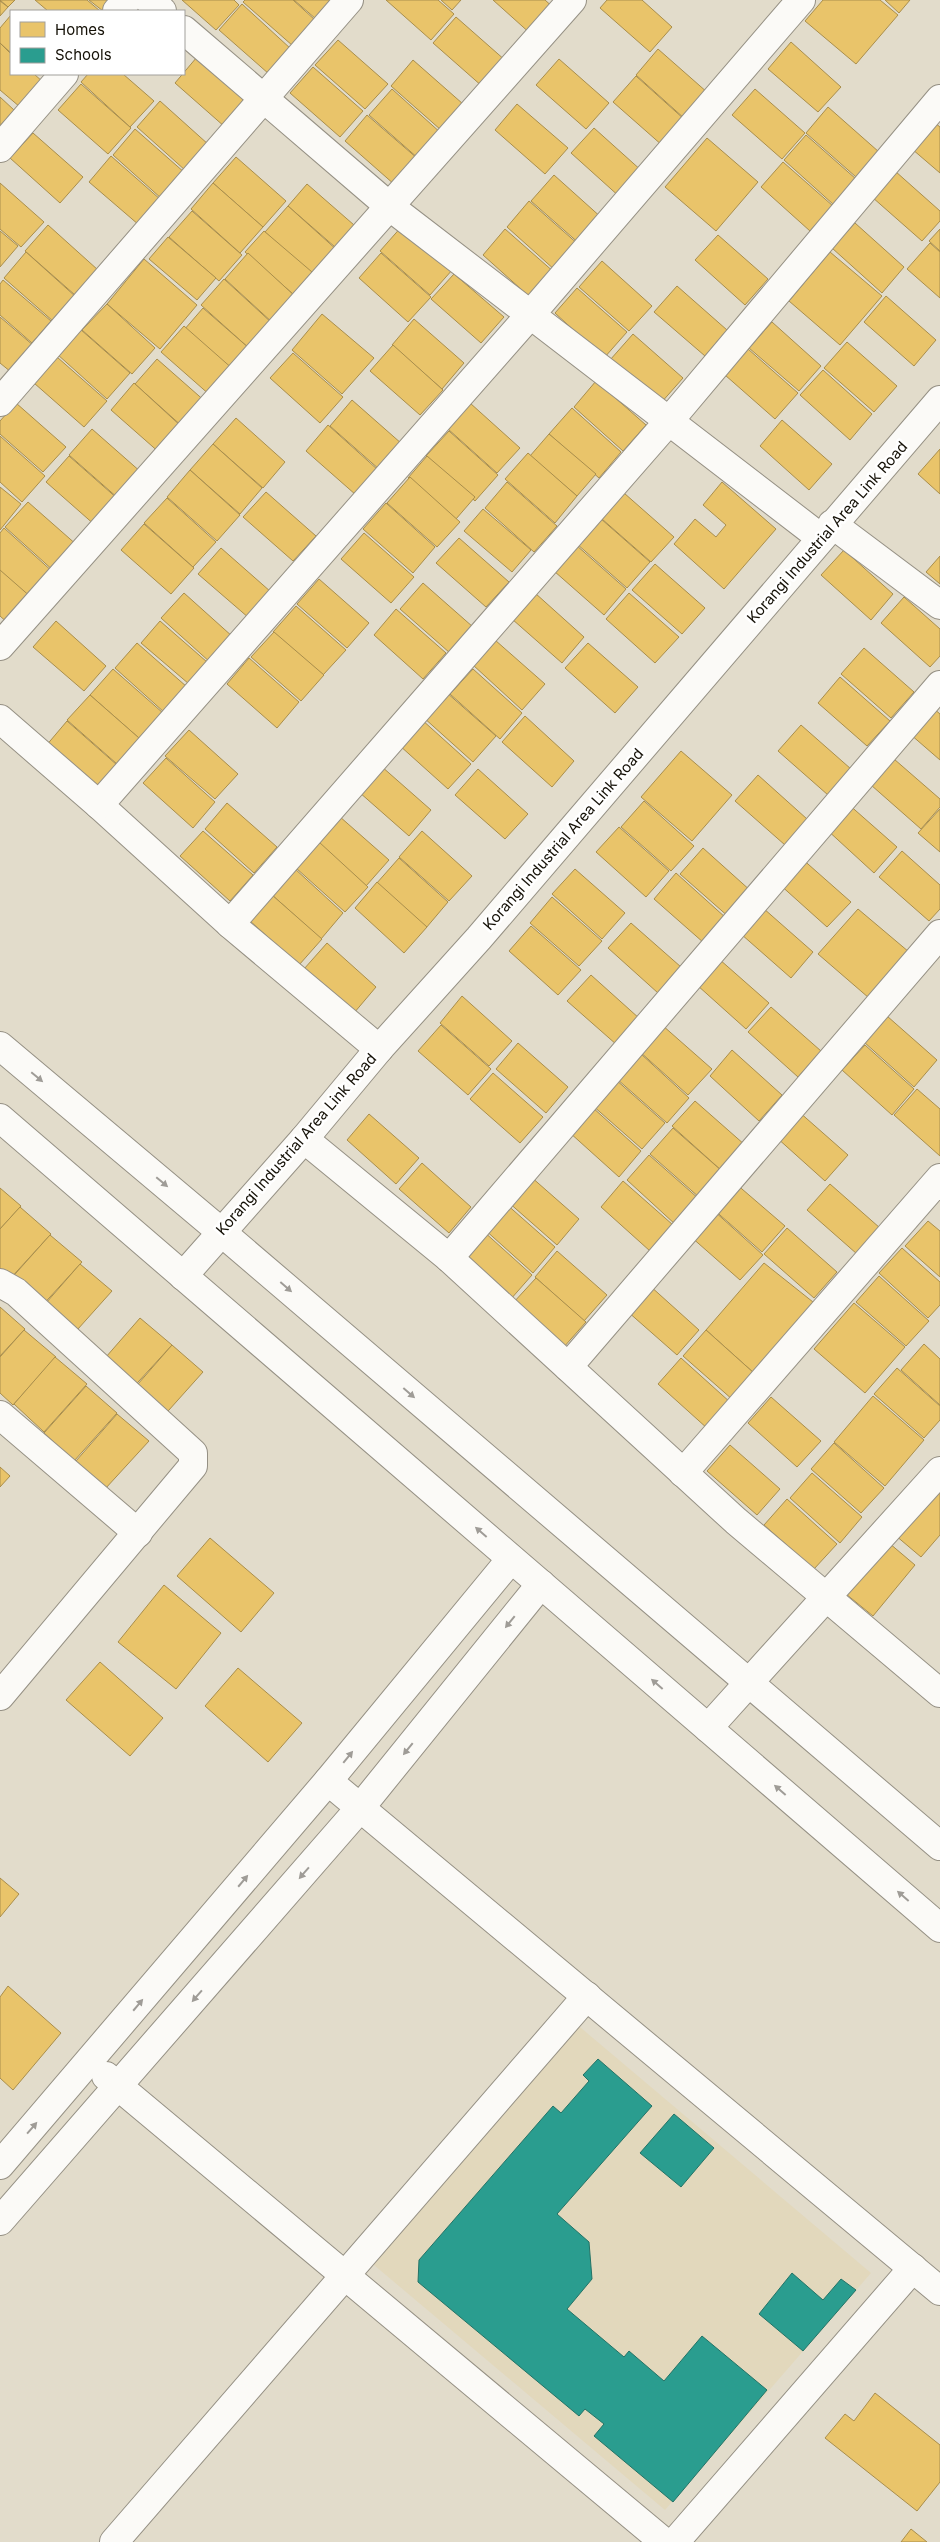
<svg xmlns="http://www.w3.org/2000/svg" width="940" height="2542" font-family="Inter,sans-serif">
<rect width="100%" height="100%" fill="#e2dccb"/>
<!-- built -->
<polygon fill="#e2d8bc" points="574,2022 871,2273 665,2510 368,2260"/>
<!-- homes -->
<g fill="#e9c46a" stroke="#a98e4c">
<polygon points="0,0 15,0 8,7"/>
<polygon points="35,0 87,0 100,11 48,11"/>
<polygon points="89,0 113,0 103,11"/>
<polygon points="182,0 234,0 239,5 216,30"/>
<polygon points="245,0 293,0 315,20 293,46 243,2"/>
<polygon points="294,0 332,0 316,19"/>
<polygon points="386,0 438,0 454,14 431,40"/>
<polygon points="441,0 461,0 452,10"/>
<polygon points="493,0 545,0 555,9 532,35"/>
<polygon points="607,0 642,0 672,27 650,52 600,8"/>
<polygon points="823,0 880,0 898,15 856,64 805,21"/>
<polygon points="885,0 910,0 899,13"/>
<polygon points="0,1 8,7 0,16"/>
<polygon points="242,4 291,49 269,74 219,30"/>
<polygon points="11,15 11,53 0,43 0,28"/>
<polygon points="456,17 506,61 483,87 433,43"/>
<polygon points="338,40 388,84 365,109 315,65"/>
<polygon points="791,42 841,87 818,112 768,69"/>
<polygon points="0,43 11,54 11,74 34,74 43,82 20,107 0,90"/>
<polygon points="658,49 708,93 685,119 636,75"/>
<polygon points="197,57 247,101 225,127 175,83"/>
<polygon points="559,59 609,103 586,129 536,85"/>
<polygon points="413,60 463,104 441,130 391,86"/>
<polygon points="313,67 363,111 340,137 290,93"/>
<polygon points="88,74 123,74 154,101 130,127 81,82"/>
<polygon points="636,76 685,120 663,146 613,102"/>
<polygon points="81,84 131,128 108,154 58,110"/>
<polygon points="392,89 442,134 419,159 369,115"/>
<polygon points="755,89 805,133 782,159 732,115"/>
<polygon points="0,97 14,110 0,126"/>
<polygon points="160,101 209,145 186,171 137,127"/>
<polygon points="517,104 568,148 545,174 495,130"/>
<polygon points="828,107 879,152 856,177 806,133"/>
<polygon points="367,115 418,159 395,185 345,141"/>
<polygon points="935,123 940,127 940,173 912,149"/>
<polygon points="594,128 643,172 621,198 571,153"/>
<polygon points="135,129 185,173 162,199 113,155"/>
<polygon points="33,133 83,177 60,203 10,158"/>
<polygon points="806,135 856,179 834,205 784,160"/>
<polygon points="707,138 758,182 716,231 665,187"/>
<polygon points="111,156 161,200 139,225 89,182"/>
<polygon points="236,157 286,201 263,227 213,183"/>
<polygon points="783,162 833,206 810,231 761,187"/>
<polygon points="895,171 940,211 940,221 922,241 872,197"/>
<polygon points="554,175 603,219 581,245 531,201"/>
<polygon points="0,183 44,222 21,247 0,229"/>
<polygon points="213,183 263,227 240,253 191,209"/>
<polygon points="307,184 354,225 335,247 288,206"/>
<polygon points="529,201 579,245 556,271 507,227"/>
<polygon points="288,206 338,251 315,277 265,232"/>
<polygon points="192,211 242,255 219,281 169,237"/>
<polygon points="855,223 904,267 882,293 832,248"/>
<polygon points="48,225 98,270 75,295 25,251"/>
<polygon points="403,225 453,269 430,295 380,251"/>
<polygon points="505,229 555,273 532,299 483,255"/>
<polygon points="940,229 940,251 929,241"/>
<polygon points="0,231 18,246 0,267"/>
<polygon points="264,231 312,272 293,294 245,252"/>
<polygon points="718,235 768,279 745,305 695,260"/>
<polygon points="168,237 216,278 197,300 149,259"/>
<polygon points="930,243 940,252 940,298 907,269"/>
<polygon points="26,252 76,297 54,322 4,278"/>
<polygon points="830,252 882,296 840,345 789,301"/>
<polygon points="248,253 297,298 274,324 225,279"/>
<polygon points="381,253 431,297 408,322 359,278"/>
<polygon points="144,259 197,305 160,349 107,304"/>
<polygon points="602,261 652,306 629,331 579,287"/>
<polygon points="454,274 504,317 481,343 431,299"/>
<polygon points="224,279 273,324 251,350 201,305"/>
<polygon points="3,280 51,321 32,343 0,315 0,284"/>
<polygon points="677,286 727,330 705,356 654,312"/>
<polygon points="577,288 627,332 604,358 555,313"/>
<polygon points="886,296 936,340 914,366 864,322"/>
<polygon points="107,304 155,348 132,374 82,330"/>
<polygon points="203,308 250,349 231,371 184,330"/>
<polygon points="322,314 374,358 342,394 292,350"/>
<polygon points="0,317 34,346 11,372 0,363"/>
<polygon points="414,319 464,363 442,389 392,345"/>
<polygon points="772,322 821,366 799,391 749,348"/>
<polygon points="184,326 234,370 211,396 161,352"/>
<polygon points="80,329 130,373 107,399 57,354"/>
<polygon points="633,334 683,378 660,404 610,360"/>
<polygon points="847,342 897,386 874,412 824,368"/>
<polygon points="393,345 443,390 420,415 370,371"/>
<polygon points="748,349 798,393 775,419 725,375"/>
<polygon points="293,353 343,397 320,423 270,378"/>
<polygon points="57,357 107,401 84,427 34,383"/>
<polygon points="157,359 207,403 184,428 135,384"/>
<polygon points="823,370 872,414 850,440 800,395"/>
<polygon points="596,381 646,425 623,451 574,407"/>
<polygon points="134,383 183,428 161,454 111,410"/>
<polygon points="352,400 402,444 380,470 330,426"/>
<polygon points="16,403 66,447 43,472 0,434 0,421"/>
<polygon points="470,403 520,448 497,473 448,429"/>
<polygon points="572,408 621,452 599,478 549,434"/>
<polygon points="236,418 285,462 263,488 213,444"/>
<polygon points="782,420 832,464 809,490 760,446"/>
<polygon points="328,425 378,470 356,495 306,451"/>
<polygon points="92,429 142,473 119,499 69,455"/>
<polygon points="449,431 498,475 475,501 426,456"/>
<polygon points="549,434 596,474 577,496 530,456"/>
<polygon points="0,436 45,476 22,502 0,482"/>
<polygon points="213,444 262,488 240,514 190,470"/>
<polygon points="940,449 940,494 918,474"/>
<polygon points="528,453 577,496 555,523 505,479"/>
<polygon points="69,456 119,500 96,526 46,482"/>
<polygon points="427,456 475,497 456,519 408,478"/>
<polygon points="190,470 240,515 217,541 167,497"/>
<polygon points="410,477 460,522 437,547 387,503"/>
<polygon points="507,482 557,526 534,552 485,508"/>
<polygon points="722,482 776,529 724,589 674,544 695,519 716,537 726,525 703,505"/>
<polygon points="0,487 21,504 0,530"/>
<polygon points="266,492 316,536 293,561 243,517"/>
<polygon points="624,493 674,537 651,562 602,519"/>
<polygon points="167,498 216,542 193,567 144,523"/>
<polygon points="28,502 78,546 55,572 5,527"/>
<polygon points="386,503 435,547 413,573 363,529"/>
<polygon points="483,509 531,550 512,572 464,531"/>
<polygon points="600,518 650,562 627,588 577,544"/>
<polygon points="144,524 194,568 171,594 121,550"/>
<polygon points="4,528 54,573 31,598 0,571 0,533"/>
<polygon points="364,533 414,577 391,603 341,559"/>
<polygon points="459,538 509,582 486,607 436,563"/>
<polygon points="576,545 626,589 604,615 554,571"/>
<polygon points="221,548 271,592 249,618 198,574"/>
<polygon points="844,550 893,594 871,620 821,575"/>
<polygon points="940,556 940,584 926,572"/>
<polygon points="655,564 705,608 682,634 632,590"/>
<polygon points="0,570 32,598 9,624 0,616"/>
<polygon points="319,579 369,623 347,648 297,604"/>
<polygon points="423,583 473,627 450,653 400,609"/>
<polygon points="184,593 233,637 211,663 161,618"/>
<polygon points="535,593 584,637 562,663 512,619"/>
<polygon points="629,593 679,637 655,663 606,619"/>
<polygon points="904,597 940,629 940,656 930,667 881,623"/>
<polygon points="296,606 346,650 323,675 273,632"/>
<polygon points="396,609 446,653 423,679 374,635"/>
<polygon points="56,621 106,666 84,691 33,647"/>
<polygon points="160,621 207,662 189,684 141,643"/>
<polygon points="274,632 324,675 301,701 251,657"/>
<polygon points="495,640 545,684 522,710 473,665"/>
<polygon points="137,643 187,687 165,713 115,668"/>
<polygon points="588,643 638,687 615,713 565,668"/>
<polygon points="864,648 914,692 891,718 841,674"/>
<polygon points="249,658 299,702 277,728 227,684"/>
<polygon points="113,669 163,713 140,739 90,695"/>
<polygon points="473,669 522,713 500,739 450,694"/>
<polygon points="840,677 890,721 867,746 818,703"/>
<polygon points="446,692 496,736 473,762 423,717"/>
<polygon points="90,695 139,738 117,764 67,720"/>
<polygon points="933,708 940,714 940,760 910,734"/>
<polygon points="525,716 574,761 552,787 502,742"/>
<polygon points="421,719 471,764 448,789 399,745"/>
<polygon points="67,721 117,765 94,791 45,747"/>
<polygon points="801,725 851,769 828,795 778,751"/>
<polygon points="189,730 238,774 215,799 165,756"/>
<polygon points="681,751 732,795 692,841 641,797"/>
<polygon points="166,758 215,802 193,828 143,783"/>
<polygon points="894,759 940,799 940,807 921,829 871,785"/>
<polygon points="381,766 431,810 409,836 359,792"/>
<polygon points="478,769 528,814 505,839 455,795"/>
<polygon points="758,775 807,819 785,845 735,801"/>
<polygon points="644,801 694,846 671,871 621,827"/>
<polygon points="227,803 277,847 254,873 205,829"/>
<polygon points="847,803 897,847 874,873 825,828"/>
<polygon points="940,809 940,852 918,833"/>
<polygon points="339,816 389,860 366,886 317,842"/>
<polygon points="619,827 669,871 646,897 596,852"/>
<polygon points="203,831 253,875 230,901 180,856"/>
<polygon points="422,831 472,876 449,901 399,857"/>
<polygon points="319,842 368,887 345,912 296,868"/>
<polygon points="703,848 752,892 730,918 680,874"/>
<polygon points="902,851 940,885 940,909 929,921 879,877"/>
<polygon points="800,857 851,902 827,927 778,883"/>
<polygon points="399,858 448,902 426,928 376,884"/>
<polygon points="294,868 343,913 321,939 271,894"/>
<polygon points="575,869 625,913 602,939 552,894"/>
<polygon points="676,873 726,918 704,943 654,899"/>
<polygon points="377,882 427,927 404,953 355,908"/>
<polygon points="272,895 322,939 299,965 249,920"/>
<polygon points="552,897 602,941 579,966 530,923"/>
<polygon points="763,908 813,952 791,978 741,934"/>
<polygon points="858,909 909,952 869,998 818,954"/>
<polygon points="631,923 681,967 658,993 608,948"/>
<polygon points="531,926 581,970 558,995 509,951"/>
<polygon points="327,943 376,987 354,1013 304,969"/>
<polygon points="719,959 769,1003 746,1029 697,985"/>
<polygon points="591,975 640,1019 617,1045 567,1001"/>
<polygon points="462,996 512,1041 489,1066 440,1023"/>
<polygon points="771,1007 821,1051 798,1077 748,1032"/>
<polygon points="887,1016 937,1060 914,1087 864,1042"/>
<polygon points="441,1025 491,1069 468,1095 418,1051"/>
<polygon points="662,1025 712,1069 688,1095 639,1051"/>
<polygon points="518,1043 568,1087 546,1113 496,1069"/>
<polygon points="865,1045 914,1089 892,1115 842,1070"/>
<polygon points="732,1050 782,1095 759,1121 710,1076"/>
<polygon points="640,1053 689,1098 667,1123 617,1079"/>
<polygon points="493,1073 543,1117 520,1143 470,1099"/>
<polygon points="615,1079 665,1123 642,1149 592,1105"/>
<polygon points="917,1089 940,1109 940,1156 894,1115"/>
<polygon points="695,1101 745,1145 722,1171 672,1126"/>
<polygon points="592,1107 641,1151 619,1177 569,1132"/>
<polygon points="798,1111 848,1155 825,1181 776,1137"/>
<polygon points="369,1114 419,1158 396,1184 347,1140"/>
<polygon points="673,1128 723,1172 700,1198 650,1154"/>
<polygon points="649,1155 699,1199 676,1225 627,1180"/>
<polygon points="422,1163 471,1207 449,1233 399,1189"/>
<polygon points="530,1176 579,1219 557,1245 507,1201"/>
<polygon points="623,1181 673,1225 650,1251 601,1207"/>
<polygon points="735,1183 785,1226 762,1252 712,1208"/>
<polygon points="830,1184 880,1228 857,1254 807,1210"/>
<polygon points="0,1188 21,1206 0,1229"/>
<polygon points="505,1203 555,1247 533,1273 483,1228"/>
<polygon points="20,1207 51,1234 8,1281 0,1274 0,1229"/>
<polygon points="713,1210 763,1255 740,1280 690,1236"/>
<polygon points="928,1221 940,1231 940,1277 905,1246"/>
<polygon points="787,1228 837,1272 814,1298 764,1254"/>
<polygon points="482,1230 532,1275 510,1300 460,1256"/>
<polygon points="50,1235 82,1262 39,1309 8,1282"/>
<polygon points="902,1248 940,1282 940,1305 928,1318 879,1273"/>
<polygon points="557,1251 607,1295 584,1321 535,1277"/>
<polygon points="764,1263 818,1306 755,1374 706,1330"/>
<polygon points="80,1264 112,1291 69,1339 39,1311"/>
<polygon points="879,1276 929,1321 906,1346 856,1302"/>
<polygon points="536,1278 586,1322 563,1348 513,1303"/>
<polygon points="649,1285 699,1330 677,1355 627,1311"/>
<polygon points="854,1303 905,1347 865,1393 814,1349"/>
<polygon points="0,1307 25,1329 0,1356"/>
<polygon points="140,1318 172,1345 128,1393 99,1365"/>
<polygon points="24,1330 56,1357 13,1405 0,1393 0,1357"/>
<polygon points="706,1330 755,1374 733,1400 683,1356"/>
<polygon points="924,1344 940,1359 940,1405 901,1370"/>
<polygon points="172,1345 203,1372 160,1420 131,1392"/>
<polygon points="55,1357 87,1384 44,1432 14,1404"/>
<polygon points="681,1358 731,1403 708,1429 658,1384"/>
<polygon points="897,1368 940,1406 940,1420 924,1438 874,1394"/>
<polygon points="86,1386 117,1413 74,1461 44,1433"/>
<polygon points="873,1396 924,1440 885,1486 834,1442"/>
<polygon points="771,1397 821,1441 797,1467 748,1423"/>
<polygon points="117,1414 149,1441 105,1489 76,1461"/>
<polygon points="834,1443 884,1488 861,1513 811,1469"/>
<polygon points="730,1445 780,1489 757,1515 707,1471"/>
<polygon points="0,1467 10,1476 0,1487"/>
<polygon points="812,1473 862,1517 840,1543 790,1498"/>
<polygon points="940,1486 940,1535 921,1557 895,1535"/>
<polygon points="787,1499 837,1544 814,1569 764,1525"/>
<polygon points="210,1538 274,1593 241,1632 177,1576"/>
<polygon points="889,1543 915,1565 873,1616 846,1594"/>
<polygon points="164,1585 221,1633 176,1689 118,1642"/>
<polygon points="100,1662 163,1718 130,1756 66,1700"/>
<polygon points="238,1668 302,1723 268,1762 205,1706"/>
<polygon points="0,1878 19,1894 0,1917"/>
<polygon points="8,1986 61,2033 13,2090 0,2078 0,1997"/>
<polygon points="875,2393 940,2445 940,2482 917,2511 825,2438 845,2414 854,2421"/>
<polygon points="911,2529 927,2542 901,2542"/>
</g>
<!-- schools -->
<g fill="#2a9d8f" stroke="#237366">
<polygon points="598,2059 652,2106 557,2214 589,2242 592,2279 567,2309 624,2357 629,2351 664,2381 702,2336 767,2390 673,2502 594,2436 604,2424 585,2409 579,2416 418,2282 419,2260 553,2106 561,2113 589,2081 583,2075"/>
<polygon points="674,2114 714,2148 681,2187 640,2153"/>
<polygon points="792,2273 823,2300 841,2279 856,2290 803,2351 759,2314"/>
</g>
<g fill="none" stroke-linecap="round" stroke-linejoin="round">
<defs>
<g id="minor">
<polyline points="149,0 162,11"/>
<polyline points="117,11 127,0"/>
<polyline points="184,30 389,206 821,538"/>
<polyline points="0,148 64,74"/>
<polyline points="0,402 349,0"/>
<polyline points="832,524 940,605"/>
<polyline points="0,646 572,0"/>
<polyline points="0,719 99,805 230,924 379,1049"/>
<polyline points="99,805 530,315 801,0"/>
<polyline points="230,924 669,421 940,99"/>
<polyline points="0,1046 220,1231 940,1846"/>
<polyline points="0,1118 940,1928"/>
<polyline points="304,1139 449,1258 736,1521 940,1693"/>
<polyline points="449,1258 940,685"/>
<polyline points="183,1276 304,1139 379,1049 479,938 940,400"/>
<polyline points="0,1283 16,1292 193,1453 193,1466 0,1696"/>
<polyline points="568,1367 940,934"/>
<polyline points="0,1415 138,1533"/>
<polyline points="683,1473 940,1178"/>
<polyline points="708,1728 940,1471"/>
<polyline points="328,1781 940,2291"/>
<polyline points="106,2076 664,2542"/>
<polyline points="0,2165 328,1781 511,1559"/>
<polyline points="0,2221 360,1808 541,1584"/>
<polyline points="114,2542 587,1996"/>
<polyline points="675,2542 913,2268"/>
</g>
</defs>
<!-- minor casing -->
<use href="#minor" stroke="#959084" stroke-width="30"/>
<!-- minor -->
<use href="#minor" stroke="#fbfaf7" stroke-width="28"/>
</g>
<!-- one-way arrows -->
<defs><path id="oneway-solid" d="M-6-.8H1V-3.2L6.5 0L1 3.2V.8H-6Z" transform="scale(1.25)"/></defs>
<g fill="#9f9c97">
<use href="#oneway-solid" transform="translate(37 1077) rotate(40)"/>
<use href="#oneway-solid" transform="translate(162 1182) rotate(40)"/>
<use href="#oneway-solid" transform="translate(286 1287) rotate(41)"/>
<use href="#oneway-solid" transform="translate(409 1393) rotate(41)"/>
<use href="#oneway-solid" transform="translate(481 1532) rotate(-139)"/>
<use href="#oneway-solid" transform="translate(510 1622) rotate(129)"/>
<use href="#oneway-solid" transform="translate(657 1684) rotate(-139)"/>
<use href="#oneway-solid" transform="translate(408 1749) rotate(129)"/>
<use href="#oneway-solid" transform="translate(348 1757) rotate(-51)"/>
<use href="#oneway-solid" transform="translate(780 1790) rotate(-139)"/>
<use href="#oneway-solid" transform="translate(304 1873) rotate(131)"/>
<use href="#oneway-solid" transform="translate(243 1881) rotate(-50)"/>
<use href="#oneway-solid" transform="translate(903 1896) rotate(-139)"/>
<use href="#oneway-solid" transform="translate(197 1996) rotate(131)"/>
<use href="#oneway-solid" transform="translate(138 2005) rotate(-50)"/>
<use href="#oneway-solid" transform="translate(32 2128) rotate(-49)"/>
</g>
<g text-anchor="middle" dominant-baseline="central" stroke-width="5" stroke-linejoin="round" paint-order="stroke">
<!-- street labels -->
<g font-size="15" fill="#141006" stroke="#fff">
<text transform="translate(827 532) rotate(-49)">Korangi Industrial Area Link Road</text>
<text transform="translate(563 839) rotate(-49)">Korangi Industrial Area Link Road</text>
<text transform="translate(296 1144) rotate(-49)">Korangi Industrial Area Link Road</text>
</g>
</g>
<!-- legend -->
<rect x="10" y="10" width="175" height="65" fill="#ffffff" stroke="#a19f9b"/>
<rect x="20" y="22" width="25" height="15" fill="#e9c46a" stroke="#a19f9b"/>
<text x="55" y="35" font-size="15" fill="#141006">Homes</text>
<rect x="20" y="48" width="25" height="15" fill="#2a9d8f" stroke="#a19f9b"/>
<text x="55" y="60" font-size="15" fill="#141006">Schools</text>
</svg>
